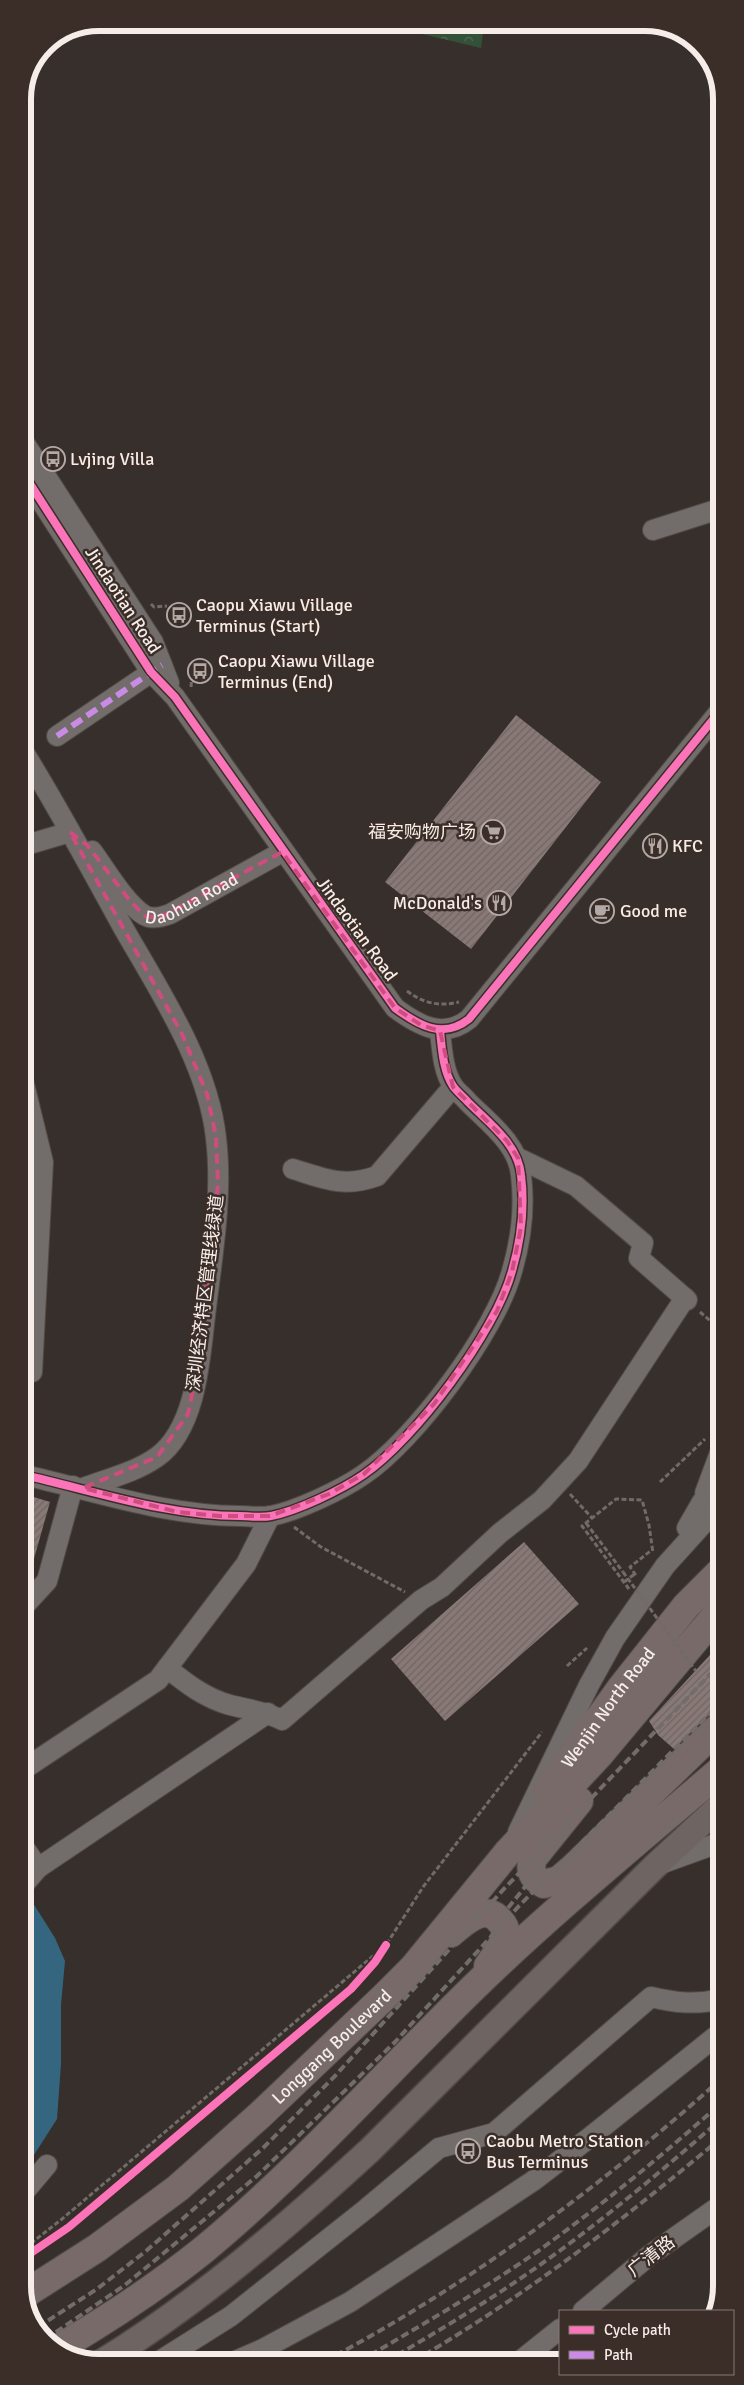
<svg xmlns="http://www.w3.org/2000/svg" width="744" height="2385" font-family="Signika,'Noto Sans SC',sans-serif">
<defs>
<pattern id="park-crowns" width="20" height="18" patternUnits="userSpaceOnUse" patternTransform="scale(1.25)"><rect width="20" height="18" fill="#335138"/><path d="M2 6a3 3 0 1 1 6 0M12 15a3 3 0 1 1 6 0" fill="none" stroke="#516a55"/></pattern>
<pattern id="building-hatch" width="6" height="6" patternUnits="userSpaceOnUse" patternTransform="scale(1.25)"><rect width="6" height="6" fill="#887977"/><path d="M-1 1l2-2M0 6l6-6M5 7l2-2" fill="none" stroke="#6f6563"/></pattern>
</defs>
<rect width="100%" height="100%" fill="#372f2c"/>
<!-- park -->
<polygon fill="url(#park-crowns)" points="376,23 484,23 481,48"/>
<!-- water -->
<polygon fill="#34667f" points="28,1895 55,1938 65,1961 61,2005 61,2064 57,2119 25,2169 25,1899"/>
<!-- building -->
<g fill="url(#building-hatch)">
<polygon points="516,715 601,782 471,949 385,882"/>
<polygon points="24,1494 50,1502 28,1580 24,1579"/>
<polygon points="524,1542 579,1604 445,1721 391,1659"/>
<polygon points="721,1643 721,1710 710,1714 674,1749 658,1735 649,1721"/>
</g>
<g fill="none" stroke-linecap="round" stroke-linejoin="round">
<defs>
<g id="minor">
<polyline points="23,441 153,642 169,683"/>
<path d="M23 473 151 672 175 697 395 1008C418 1025 443 1040 469 1019L720 711"/>
<polyline points="653,530 719,509"/>
<polyline points="57,736 162,665"/>
<path d="M23 751C59 809 91 869 124 929 160 992 208 1064 216 1138 223 1196 212 1257 205 1316 200 1359 196 1429 157 1457 136 1472 107 1479 83 1488"/>
<polyline points="23,846 70,832"/>
<path id="s1" d="M92 851C106 870 125 903 144 915 152 920 162 917 170 914L282 852"/>
<polyline points="24,1084 43,1162 32,1372 24,1371"/>
<polyline points="518,1158 576,1186 643,1243 639,1258 687,1300"/>
<path d="M293 1169C325 1179 344 1188 377 1176L453 1087"/>
<path d="M24 1475C95 1491 167 1516 240 1516 250 1516 261 1518 271 1516 297 1511 341 1490 363 1475 415 1440 496 1331 512 1271 521 1240 525 1207 521 1175 518 1144 489 1123 468 1102 464 1097 457 1092 453 1086 443 1071 442 1049 440 1031"/>
<polyline points="705,1493 721,1450"/>
<polyline points="687,1528 702,1502 721,1479"/>
<polyline points="24,1606 47,1581 73,1486"/>
<path d="M167 1668C187 1684 205 1698 230 1705 249 1710 265 1711 282 1720L421 1600 442 1587 500 1533 542 1500 578 1461 685 1298"/>
<polyline points="24,1769 158,1680 246,1564 270,1516"/>
<polyline points="518,1832 589,1685 615,1638 665,1566 721,1504"/>
<polyline points="25,1849 38,1868 25,1883"/>
<polyline points="663,1863 721,1842"/>
<polyline points="38,1868 268,1713"/>
<polyline points="25,2191 47,2165"/>
<polyline points="583,2311 650,2255 721,2205"/>
<polyline points="520,2361 560,2329"/>
<path d="M158 2362 231 2316 366 2209 439 2148 494 2133 651 1997C676 2003 696 2005 721 1999"/>
<polyline points="233,2362 263,2349 350,2302 533,2181 589,2138 721,2032"/>
</g>
<path id="major" d="M102 2362C199 2302 286 2227 370 2150L654 1867 721 1805"/>
<g id="highway">
<path id="s2" d="M548 1790 621 1688 686 1606 721 1571"/>
<path d="M579 1801 533 1858C529 1870 532 1878 544 1884L559 1880 572 1869 721 1725"/>
<path d="M451 1933C464 1922 485 1902 500 1921 504 1925 506 1930 505 1935 504 1946 494 1957 488 1966"/>
<path id="s3" d="M25 2294 97 2248 178 2188 260 2115 384 1997 413 1968 508 1852 599 1755 721 1609"/>
<path d="M59 2348C108 2319 157 2287 202 2251 299 2171 382 2077 472 1989 551 1912 637 1842 721 1770"/>
</g>
</defs>
<!-- minor casing -->
<use href="#minor" stroke="#514b47" stroke-width="22"/>
<!-- major casing -->
<use href="#major" stroke="#514b47" stroke-width="28"/>
<!-- highway casing -->
<use href="#highway" stroke="#514b47" stroke-width="30"/>
<!-- path -->
<g stroke="#716b68" stroke-width="3" stroke-dasharray="5 2.5" stroke-linecap="butt">
<polyline points="23,411 32,425"/>
<polyline points="151,604 154,607 167,606"/>
<polyline points="191,687 192,673"/>
<path d="M407 991C423 1003 439 1007 459 1002"/>
<polyline points="700,1312 720,1329"/>
<polyline points="712,1433 721,1425"/>
<polyline points="660,1482 705,1439"/>
<polyline points="570,1494 592,1518"/>
<polyline points="586,1523 623,1572"/>
<polyline points="294,1527 321,1547 405,1592"/>
<polyline points="624,1582 636,1573 635,1574 630,1567 653,1549"/>
<polyline points="629,1589 582,1526 616,1499 642,1500 649,1525 653,1553"/>
<polyline points="567,1666 587,1648"/>
<polyline points="25,2248 62,2219 386,1945 423,1887 542,1732"/>
</g>
<!-- minor -->
<use href="#minor" stroke="#726c6a" stroke-width="20"/>
<!-- major -->
<use href="#major" stroke="#6e6562" stroke-width="25"/>
<!-- highway -->
<use href="#highway" stroke="#776a68" stroke-width="28"/>
<!-- rail -->
<g stroke="#726c6a" stroke-width="4" stroke-dasharray="8 4" stroke-linecap="butt">
<polyline points="508,1908 572,1828"/>
<polyline points="38,2327 97,2289 146,2251 263,2148 335,2076 502,1891 721,1663"/>
<polyline points="46,2339 125,2285 257,2176 395,2042 518,1907 721,1702"/>
<path d="M325 2361C469 2285 600 2187 721 2079"/>
<path d="M360 2361C420 2326 481 2291 538 2251 602 2205 663 2155 721 2103"/>
<path d="M387 2361C440 2330 494 2298 544 2262 606 2218 664 2169 721 2119"/>
<path d="M414 2361C524 2297 624 2219 721 2138"/>
</g>
<!-- path-bridge -->
<polyline stroke="#716b68" stroke-width="3" stroke-dasharray="5 2.5" stroke-linecap="butt" points="623,1572 696,1671"/>
<!-- quiet -->
<polyline stroke="#ca8be6" stroke-width="6" stroke-dasharray="12 6" stroke-linecap="butt" points="57,736 162,665"/>
<defs>
<g id="cycleway">
<path d="M23 473 151 672 175 697 395 1008C418 1025 443 1040 469 1019L720 711"/>
<path d="M24 1475C95 1491 167 1516 240 1516 250 1516 261 1518 271 1516 297 1511 341 1490 363 1475 415 1440 496 1331 512 1271 521 1240 525 1207 521 1175 518 1144 489 1123 468 1102 464 1097 457 1092 453 1086 443 1071 442 1049 440 1031"/>
<polyline points="25,2257 69,2227 351,1989 375,1962 386,1945"/>
</g>
</defs>
<!-- cycleway casing -->
<use href="#cycleway" stroke="#3b2d27" stroke-width="11"/>
<!-- cycleway -->
<use href="#cycleway" stroke="#fb73b8" stroke-width="8"/>
</g>
<!-- marked area -->
<path fill="none" stroke="#cf4d7e" stroke-width="4" stroke-dasharray="10 6" stroke-linejoin="round" d="M70 832 87 845 131 902 145 916 159 918 282 852 395 1008 421 1025 440 1031 453 1087 507 1141 518 1158 521 1227 512 1272 497 1311 434 1404 364 1474 329 1494 270 1516H219L178 1512 83 1488 157 1457 188 1414 200 1358 218 1184 216 1137 207 1094 182 1034Z"/>
<!-- icons -->
<defs>
<symbol id="bus-ring" viewBox="-11 -11 22 22"><circle r="9.5" fill="#3b2d27" stroke="#b3aaa7" stroke-width="1.5"/><path d="M-5-6H5V4H4V6H2V4H-2V6H-4V4H-5ZM-3.5-4V0h7V-4ZM-3.5 1.2v1.5H-2V1.2ZM2 1.2v1.5H3.5V1.2Z" fill="#b3aaa7"/></symbol>
<symbol id="supermarket-ring" viewBox="-11 -11 22 22"><circle r="9.5" fill="#3b2d27" stroke="#b3aaa7" stroke-width="1.5"/><path d="M-6-5.5h2.5l.6 2H6L4.5 2H-2.5L-4.4-4H-6ZM-1.5 3.2a1.3 1.3 0 1 0 .1 0ZM3 3.2a1.3 1.3 0 1 0 .1 0Z" fill="#b3aaa7"/></symbol>
<symbol id="restaurant-ring" viewBox="-11 -11 22 22"><circle r="9.5" fill="#3b2d27" stroke="#b3aaa7" stroke-width="1.5"/><path d="M-5-6h1v4h1v-4h1v4h1v-4h1v5L-1.5 .5V6h-2V.5L-5-1ZM5-6V6H3V1.5H1.5Q1.5-4 5-6Z" fill="#b3aaa7"/></symbol>
<symbol id="cafe-ring" viewBox="-11 -11 22 22"><circle r="9.5" fill="#3b2d27" stroke="#b3aaa7" stroke-width="1.5"/><path d="M-5.5-4.5H6V0H3Q3 3.5 0 3.5H-2.5Q-5.5 3.5-5.5 0ZM3-3.2v2h1.7v-2ZM-6 4.5H4V6H-6Z" fill="#b3aaa7"/></symbol>
</defs>
<g fill-rule="evenodd">
<use href="#bus-ring" x="39" y="445" width="28" height="28"/>
<use href="#bus-ring" x="165" y="601" width="28" height="28"/>
<use href="#bus-ring" x="186" y="657" width="28" height="28"/>
<use href="#supermarket-ring" x="479" y="818" width="28" height="28"/>
<use href="#restaurant-ring" x="641" y="832" width="28" height="28"/>
<use href="#restaurant-ring" x="485" y="889" width="28" height="28"/>
<use href="#cafe-ring" x="588" y="897" width="28" height="28"/>
<use href="#bus-ring" x="454" y="2137" width="28" height="28"/>
</g>
<g text-anchor="middle" dominant-baseline="central" stroke-width="5" stroke-linejoin="round" paint-order="stroke">
<!-- poi labels -->
<g font-size="18" fill="#f6ede9" stroke="#3b2d27" text-anchor="start">
<text x="70" y="459">Lvjing Villa</text>
<text x="196" y="605">Caopu Xiawu Village<tspan x="196" dy="21">Terminus (Start)</tspan></text>
<text x="218" y="661">Caopu Xiawu Village<tspan x="218" dy="21">Terminus (End)</tspan></text>
<text x="476" y="832" text-anchor="end">福安购物广场</text>
<text x="672" y="846">KFC</text>
<text x="482" y="903" text-anchor="end">McDonald's</text>
<text x="620" y="911">Good me</text>
<text x="486" y="2141">Caobu Metro Station<tspan x="486" dy="21">Bus Terminus</tspan></text>
</g>
<!-- street labels -->
<g font-size="18" fill="#f6ede9" stroke="#3b2d27">
<text transform="translate(123 600) rotate(57)">Jindaotian Road</text>
<text stroke="none"><textPath href="#s1" startOffset="135">Daohua Road</textPath></text>
<text transform="translate(357 929) rotate(54)">Jindaotian Road</text>
<text transform="translate(205 1293) rotate(-83)">深圳经济特区管理线绿道</text>
<text stroke="none"><textPath href="#s2" startOffset="102">Wenjin North Road</textPath></text>
<text stroke="none"><textPath href="#s3" startOffset="395">Longgang Boulevard</textPath></text>
<text transform="translate(651 2256) rotate(-38)">广清路</text>
</g>
</g>
<!-- crop -->
<path d="M0 0H744V2385H0ZM99 31H645A68 68 0 0 1 713 99V2286A68 68 0 0 1 645 2354H99A68 68 0 0 1 31 2286V99A68 68 0 0 1 99 31Z" fill="#3b2d27" fill-rule="evenodd"/>
<path fill="none" stroke="#f6ede9" stroke-width="6" d="M99 31H645A68 68 0 0 1 713 99V2286A68 68 0 0 1 645 2354H99A68 68 0 0 1 31 2286V99A68 68 0 0 1 99 31Z"/>
<!-- legend -->
<rect x="559" y="2310" width="175" height="65" fill="#3b2d27" stroke="#867a75"/>
<rect x="569" y="2326" width="25" height="8" fill="#fb73b8" stroke="#867a75"/>
<text x="604" y="2335" font-size="15" fill="#f6ede9">Cycle path</text>
<rect x="569" y="2351" width="25" height="8" fill="#ca8be6" stroke="#867a75"/>
<text x="604" y="2360" font-size="15" fill="#f6ede9">Path</text>
</svg>
